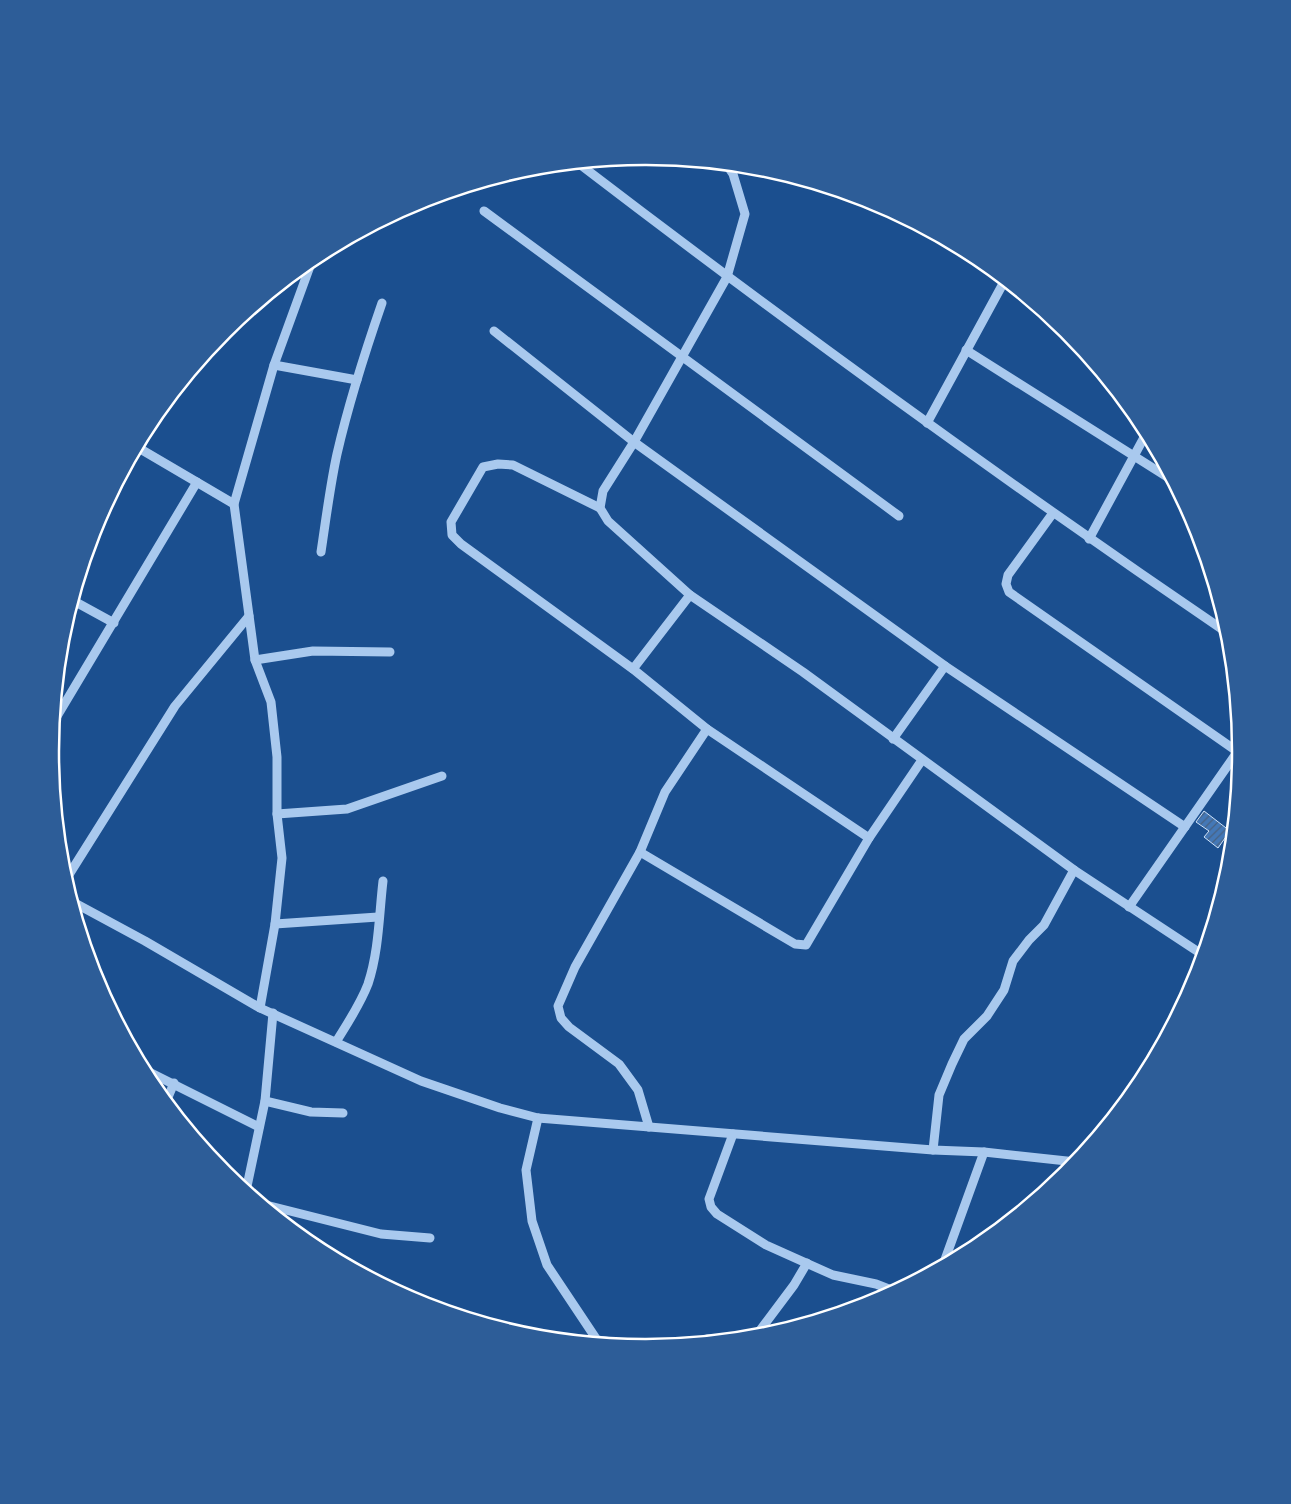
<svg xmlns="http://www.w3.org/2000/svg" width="1291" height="1504" font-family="'Open Sans',sans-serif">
<defs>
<pattern id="building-hatch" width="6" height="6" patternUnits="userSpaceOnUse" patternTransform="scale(1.25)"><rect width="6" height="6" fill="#4478b7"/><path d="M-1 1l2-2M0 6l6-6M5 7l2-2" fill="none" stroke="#486282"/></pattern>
</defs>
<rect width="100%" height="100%" fill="#1b4f8f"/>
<!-- building -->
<polygon fill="url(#building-hatch)" stroke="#cfe3fa" points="1204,811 1230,831 1218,848 1204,837 1209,831 1196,822"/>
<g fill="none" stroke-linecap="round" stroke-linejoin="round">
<!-- minor -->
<g stroke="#a9c9ee" stroke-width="9">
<path d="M578 163C791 326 1007 483 1229 634"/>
<polyline points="727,165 733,174 745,214 727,277 634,442 603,491 600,508 608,521 690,595 803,672 1074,870 1203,955"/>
<polyline points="484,211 899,516"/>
<polyline points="494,331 634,442 945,666 1185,827"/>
<polyline points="966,350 1172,480"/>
<polyline points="274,365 357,380"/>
<polyline points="927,423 1005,280"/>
<polyline points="137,447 234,504"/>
<polyline points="600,508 513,465 498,464 483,467 451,522 452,535 461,544 633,669 707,729 869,838"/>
<polyline points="1053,513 1008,575 1006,584 1009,592 1238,752"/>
<polyline points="1089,539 1147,432"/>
<path d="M321 552C326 519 330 486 337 454 349 402 365 352 382 303"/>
<polyline points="72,600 114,623"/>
<polyline points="255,660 313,651 390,652"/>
<polyline points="633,669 690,595"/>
<polyline points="53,723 197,482"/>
<polyline points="893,739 945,666"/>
<polyline points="277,814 347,809 442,776"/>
<polyline points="640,852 795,944 806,945 869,838 922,760"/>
<polyline points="65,881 175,706 249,616"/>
<polyline points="71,901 145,941 260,1008 421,1081 500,1108 538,1118 933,1150 984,1152 1076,1162"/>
<polyline points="1129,907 1240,748"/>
<polyline points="275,924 378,917"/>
<polyline points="260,1008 275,924 282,858 277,814 277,757 271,702 255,660 234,504 274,365 313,258"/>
<path d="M336 1042C347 1024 360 1005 368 984 379 951 379 915 383 881"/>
<polyline points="143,1069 259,1127"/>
<polyline points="265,1101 311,1112 343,1113"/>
<polyline points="166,1102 174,1083"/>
<polyline points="538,1118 526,1170 532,1221 547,1265 597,1340"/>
<polyline points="649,1127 638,1090 619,1064 569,1027 561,1018 558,1006 575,967 640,852 665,792 707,729"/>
<polyline points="733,1134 709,1199 711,1207 717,1214 766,1245 833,1275 876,1284 894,1291"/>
<polyline points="933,1150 939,1095 952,1064 964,1039 987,1016 1004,990 1013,961 1029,940 1044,925 1074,870"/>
<polyline points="246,1191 265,1101 273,1013"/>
<polyline points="262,1204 381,1234 430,1238"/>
<polyline points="943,1265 984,1152"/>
<polyline points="755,1337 794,1285 807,1263"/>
<polyline points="548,1338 597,1340 649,1347"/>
<polyline points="701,1342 707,1339 727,1339"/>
</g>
</g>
<!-- crop -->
<path d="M0 0H1291V1504H0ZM645 165H646A586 586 0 0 1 1232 751V753A586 586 0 0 1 646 1339H645A586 586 0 0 1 59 753V751A586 586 0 0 1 645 165Z" fill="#2d5d98" fill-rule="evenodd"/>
<path fill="none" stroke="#fff" stroke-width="2.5" d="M645 165H646A586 586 0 0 1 1232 751V753A586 586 0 0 1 646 1339H645A586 586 0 0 1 59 753V751A586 586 0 0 1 645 165Z"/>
</svg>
